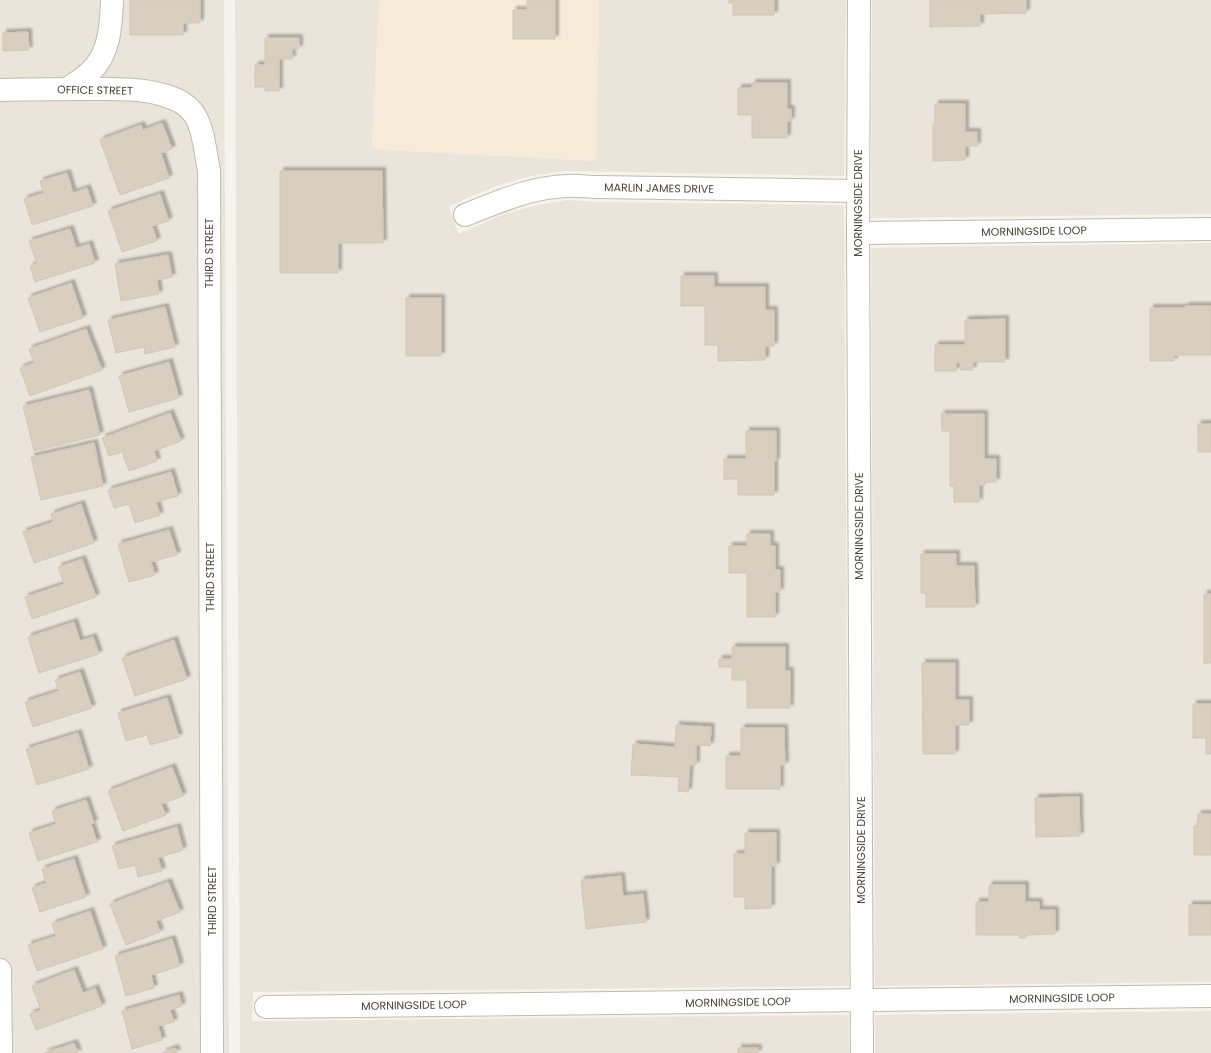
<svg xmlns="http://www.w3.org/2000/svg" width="1211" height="1053" font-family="Poppins,sans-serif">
<defs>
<filter id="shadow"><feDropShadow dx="3.5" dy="-3.5" stdDeviation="1" flood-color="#0004"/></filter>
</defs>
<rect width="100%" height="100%" fill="#f6f3ec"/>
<!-- residential -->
<g fill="#eae5da">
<polygon points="0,0 224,0 229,1053 0,1053"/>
<polygon points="235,0 379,0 372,149 596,161 599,0 846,0 844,176 565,171 531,176 496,186 449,206 458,234 504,214 537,205 567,200 598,202 844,205 849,986 253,992 252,1021 849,1015 849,1053 240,1053"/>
<polygon points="872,0 1211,0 1211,214 871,218"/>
<polygon points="1211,243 1211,982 875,986 871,248"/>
<polygon points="1211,1011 1211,1053 875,1053 875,1015"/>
</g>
<!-- commercial -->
<polygon fill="#f7ead8" points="379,0 599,0 596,161 372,149"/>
<!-- building -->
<g fill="#d8cfc1" stroke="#d3c7b4" filter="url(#shadow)">
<polygon points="130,0 200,0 200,23 183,23 183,35 130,35"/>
<polygon points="527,0 555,0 555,39 513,39 513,10 527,10"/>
<polygon points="729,0 774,0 774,15 733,15 733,3 729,3"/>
<polygon points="930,0 1026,0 1026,13 980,14 980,26 930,27"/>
<polygon points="28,32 29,50 3,51 3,33"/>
<polygon points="265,38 299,38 299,49 292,49 292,59 279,59 279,91 265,91 265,87 255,87 255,65 265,65"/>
<polygon points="752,83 787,83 787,109 791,109 791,121 787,121 787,138 752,138 752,115 738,115 738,88 752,88"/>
<polygon points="935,104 965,104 965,132 977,132 977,146 965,146 965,160 933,161 933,124 935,124"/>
<polygon points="162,123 172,149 161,153 169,178 120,195 100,140 141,125 143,130"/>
<polygon points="280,171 382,171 383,243 338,243 338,273 280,273"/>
<polygon points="67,173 73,193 87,188 93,206 32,225 24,199 44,193 40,181"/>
<polygon points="160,194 169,221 152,226 157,241 122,252 108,211"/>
<polygon points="70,229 76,248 89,244 95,263 35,282 30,266 37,264 29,241"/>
<polygon points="168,255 172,277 157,280 159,294 121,301 115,264"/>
<polygon points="681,276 714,276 714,287 765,287 765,310 774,310 774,346 765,346 765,360 718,361 718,345 705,345 705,306 681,306"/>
<polygon points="71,283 83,318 40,332 28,298"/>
<rect x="406" y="298" width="35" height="58"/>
<polygon points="1185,306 1211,306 1211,355 1174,355 1174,361 1150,361 1150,308 1186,308"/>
<polygon points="165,307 175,347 145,354 144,347 116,353 108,320"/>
<polygon points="1005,319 1005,362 973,362 973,370 961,370 961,362 956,362 956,371 935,371 935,345 965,345 965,320"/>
<polygon points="86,329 102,370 30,396 20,368 34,363 29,349"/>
<polygon points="169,362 179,398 129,412 119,376"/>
<polygon points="89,390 100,435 34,451 23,406"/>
<polygon points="170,413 181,441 154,451 157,461 129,471 122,452 109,456 102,438"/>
<polygon points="941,414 984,414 984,459 996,459 996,482 985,482 985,485 979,485 979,502 954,502 954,486 950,486 950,431 942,431"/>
<rect x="1198" y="424" width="13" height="28"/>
<polygon points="746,431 776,431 776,461 774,461 774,495 738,495 738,479 724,479 724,459 746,459"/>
<polygon points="94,443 103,486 41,500 31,457"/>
<polygon points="171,472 178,496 156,502 160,515 135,523 129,504 114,508 108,490"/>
<polygon points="81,504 94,543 34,563 23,532 53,522 51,514"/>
<polygon points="169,530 177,555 151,562 155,575 129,582 118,544"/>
<polygon points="747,534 770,534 770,546 775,546 775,570 780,570 780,592 775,592 775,617 747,617 747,573 729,573 729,546 747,546"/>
<polygon points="921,554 956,554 956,566 974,566 975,607 926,607 926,593 921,593"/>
<polygon points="82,559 96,597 32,619 25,597 64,584 58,567"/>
<rect x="1204" y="594" width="7" height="69"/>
<polygon points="74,622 80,641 93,637 99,654 39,673 28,637"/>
<polygon points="174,640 187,679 135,696 122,658"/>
<polygon points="732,647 785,647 785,671 790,671 790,708 747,708 747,680 732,680 732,667 719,667 719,659 732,659"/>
<polygon points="922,663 955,663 955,700 969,700 969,725 955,725 955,754 923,754"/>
<polygon points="80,672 92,708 33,727 25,702 59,691 55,680"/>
<polygon points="167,698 179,737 150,745 147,735 126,741 118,713"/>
<polygon points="1193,704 1211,704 1211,754 1206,754 1206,738 1193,738"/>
<polygon points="676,725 711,727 710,746 696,745 696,765 690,765 688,792 678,791 679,777 631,775 633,744 675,747"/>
<polygon points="741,728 784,728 785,765 780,765 780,789 726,789 726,756 741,756"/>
<polygon points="78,733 89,769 37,785 26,749"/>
<polygon points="172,767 183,796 161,804 166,815 123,831 108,791"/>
<polygon points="1079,797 1080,836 1036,837 1035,798"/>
<polygon points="86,800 94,823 91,824 97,842 38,861 29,833 56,824 52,811"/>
<polygon points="1198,814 1211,814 1211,855 1194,855 1194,826 1198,826"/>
<polygon points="177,827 183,850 158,858 162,871 138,877 135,865 119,869 112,846"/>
<polygon points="745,833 776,833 776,866 771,866 771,908 745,909 745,897 734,897 734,854 745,854"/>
<polygon points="74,859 86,897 40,912 32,888 46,883 42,869"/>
<polygon points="621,876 623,896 643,894 646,922 586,929 581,880"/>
<polygon points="168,882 180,912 156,921 160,932 126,945 110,904"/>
<polygon points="989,885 1025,885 1025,902 1039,902 1039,910 1055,910 1055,934 1025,935 1025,938 1019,938 1019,935 976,935 976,902 989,902"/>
<rect x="1189" y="905" width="22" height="30"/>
<polygon points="90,911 103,949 37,971 28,945 56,936 52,924"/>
<polygon points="172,939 180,966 151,975 154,988 126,996 115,956"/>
<polygon points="74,970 83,993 95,988 102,1006 36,1030 30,1014 41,1010 32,986"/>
<polygon points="179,995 182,1006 170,1010 174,1022 158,1026 162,1040 132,1049 122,1011"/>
<polygon points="74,1043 78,1053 44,1053"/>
<polygon points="175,1048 177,1053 162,1053"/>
<rect x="738" y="1048" width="20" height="5"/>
</g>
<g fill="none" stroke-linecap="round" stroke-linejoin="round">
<defs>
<g id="minor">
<polyline points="859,0 858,233 862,1053"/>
<path d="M67 89C74 84 83 79 90 72 110 54 111 25 112 0"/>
<path d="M0 90C30 89 61 89 91 89 115 89 140 88 163 95 175 98 187 104 194 114 204 129 205 152 209 170L212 1053"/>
<path d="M465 215C498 202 531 187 567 186 577 185 588 187 598 187L858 191"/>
<polyline points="858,233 1211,229"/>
<polyline points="0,970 1,1053"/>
<polyline points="266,1007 1211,996"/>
</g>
</defs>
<!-- minor casing -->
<use href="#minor" stroke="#c2bbae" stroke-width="24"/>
<!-- minor -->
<use href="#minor" stroke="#fff" stroke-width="22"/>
</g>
<g text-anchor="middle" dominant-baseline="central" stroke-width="3.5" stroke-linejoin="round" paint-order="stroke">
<!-- street labels -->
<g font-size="11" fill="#4b4439" stroke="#fff">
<text transform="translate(95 90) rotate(1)">OFFICE STREET</text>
<text transform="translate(659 188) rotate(1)">MARLIN JAMES DRIVE</text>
<text transform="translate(858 203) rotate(-90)">MORNINGSIDE DRIVE</text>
<text transform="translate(1034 231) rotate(-1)">MORNINGSIDE LOOP</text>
<text transform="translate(209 253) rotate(-90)">THIRD STREET</text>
<text transform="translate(859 526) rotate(-90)">MORNINGSIDE DRIVE</text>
<text transform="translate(210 577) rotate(-90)">THIRD STREET</text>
<text transform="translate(861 850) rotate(-90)">MORNINGSIDE DRIVE</text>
<text transform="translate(212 901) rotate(-90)">THIRD STREET</text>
<text transform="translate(1062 998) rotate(-1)">MORNINGSIDE LOOP</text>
<text transform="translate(738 1002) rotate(-1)">MORNINGSIDE LOOP</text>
<text transform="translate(414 1005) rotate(-1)">MORNINGSIDE LOOP</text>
</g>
</g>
</svg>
